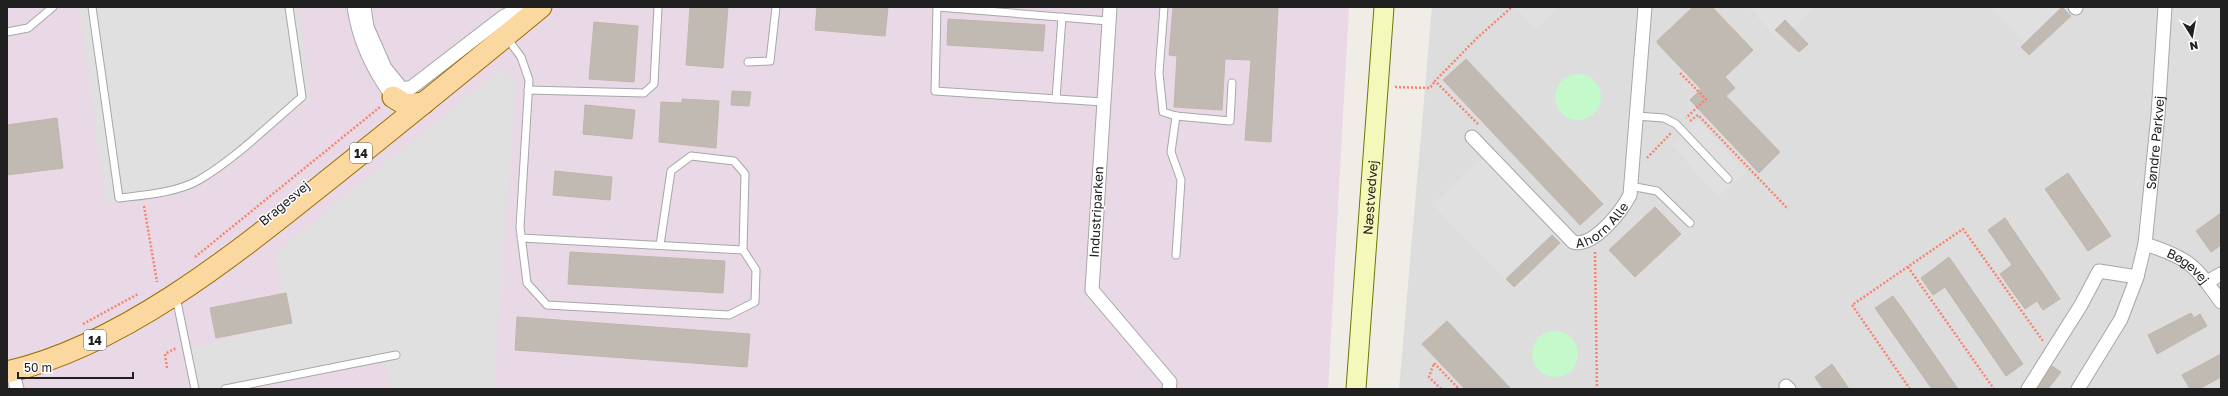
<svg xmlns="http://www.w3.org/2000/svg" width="2228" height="396" font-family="'Golos Text',sans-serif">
<rect width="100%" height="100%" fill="#f0ede6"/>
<!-- residential -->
<polygon fill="#dedddd" points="1432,7 2221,7 2221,389 1399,389"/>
<!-- industrial -->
<polygon fill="#e9d8e5" points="7,7 1349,7 1328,389 7,389"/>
<!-- park -->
<g fill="#c4f9cb">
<circle cx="1578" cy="97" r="23"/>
<circle cx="1555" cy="354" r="23"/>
</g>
<!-- parking -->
<g fill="#e0e0e0">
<polygon points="79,7 298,7 311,99 183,194 106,204"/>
<polygon points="1515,7 1559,7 1536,29"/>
<polygon points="1748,7 1815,7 1779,40"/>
<polygon points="1991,7 2075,7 2076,8 2032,50"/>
<polygon points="500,70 516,81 494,389 391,389 385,358 236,389 195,389 187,349 291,323 275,253"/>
<polygon points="1698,119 1746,172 1718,197 1671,145"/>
<polygon points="1487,153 1567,236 1513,288 1432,204"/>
</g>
<!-- building -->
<g fill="#c1bab3" stroke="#c2b5a9">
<polygon points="690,7 728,7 723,68 686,65"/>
<polygon points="817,7 888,7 885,36 815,30"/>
<polygon points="1181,7 1278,7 1271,142 1245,140 1251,60 1225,59 1222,110 1174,107 1177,56 1169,55 1173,8"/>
<polygon points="1693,7 1712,7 1753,50 1725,77 1735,88 1726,96 1780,152 1759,173 1690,100 1701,89 1658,44 1657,41"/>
<polygon points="2062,7 2071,16 2029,55 2021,47"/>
<polygon points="948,19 1045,25 1043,51 947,45"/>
<polygon points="1785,20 1808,44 1799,52 1775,30"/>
<polygon points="594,22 638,26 634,82 589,79"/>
<polygon points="1466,59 1603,204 1580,225 1443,80"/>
<polygon points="732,91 751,92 749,106 731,105"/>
<polygon points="682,99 719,101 716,148 659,142 661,102 682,103"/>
<polygon points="585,105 635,110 632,139 583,134"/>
<polygon points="57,118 63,168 7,175 7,125"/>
<polygon points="555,171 612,177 610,200 553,195"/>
<polygon points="2068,173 2111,236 2088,251 2045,189"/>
<polygon points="1655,207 1681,234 1635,277 1609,250"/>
<polygon points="2221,213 2221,245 2211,252 2196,231"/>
<polygon points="2005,218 2060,299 2043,310 2037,301 2025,309 2000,274 2012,265 1988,230"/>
<polygon points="1552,235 1560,243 1514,287 1506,279"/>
<polygon points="570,252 725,261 723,293 568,284"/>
<polygon points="1949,257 2023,364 2006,376 1945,287 1933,295 1921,278"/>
<polygon points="286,293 292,323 216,338 210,308"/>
<polygon points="1893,296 1906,314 1958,389 1932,389 1875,308"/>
<polygon points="2191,313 2194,318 2200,314 2207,326 2157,354 2148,335"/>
<polygon points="517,317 750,334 747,367 515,350"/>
<polygon points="1447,321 1511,389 1465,389 1422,344"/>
<polygon points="2221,354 2221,377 2199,389 2190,389 2182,375"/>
<polygon points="1832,364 1843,380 1849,389 1823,389 1815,377"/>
<polygon points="2052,366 2061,372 2048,389 2037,389"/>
</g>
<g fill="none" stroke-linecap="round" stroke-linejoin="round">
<defs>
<g id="lane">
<path d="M92 7 119 198C144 195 176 193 199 180 236 158 269 125 302 97L289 7"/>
<polyline points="937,7 935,91 1103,102"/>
<polyline points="938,7 1108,21"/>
<polyline points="1164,7 1159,73 1163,112 1176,116 1230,121 1232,83"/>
<polyline points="7,32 28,28 53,7"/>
<polyline points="507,38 521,57 529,80 520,227 527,283 547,305 729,315 755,302 756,270 743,250 521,238"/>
<polyline points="748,62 770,61 776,7"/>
<polyline points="528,90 644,93 654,84 658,7"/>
<polyline points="1056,99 1062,17"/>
<polyline points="1176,116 1171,152 1181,180 1176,255"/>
<polyline points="1636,116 1664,118 1676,124 1728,179"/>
<polyline points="1630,186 1657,191 1690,223"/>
<polyline points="660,245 671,171 691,156 734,161 745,174 743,250"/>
<polyline points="176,297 195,389"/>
<polyline points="225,389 396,355"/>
</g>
<g id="street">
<path d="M354 7C359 41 372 69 393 97"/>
<polyline points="364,7 367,27 385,68 411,100 412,105"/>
<polyline points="1110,7 1092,290 1170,382 1169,389"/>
<polyline points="2075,7 2076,8"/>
<polyline points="402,89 412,87 503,17 521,7"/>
<path id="s1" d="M1472 137 1573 242C1593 248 1621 212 1630 195L1645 7"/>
<path id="s2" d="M2145 244C2189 258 2195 265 2221 302"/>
<polyline points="2207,282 2221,274"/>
<polyline points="12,371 17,389"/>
<polyline points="1786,386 1789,389"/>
<polyline points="2028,389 2081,305 2099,271 2137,277"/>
<path id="s3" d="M2078 389 2121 319 2137 277 2145 244 2158 115 2165 7"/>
</g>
<g id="secondary">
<path id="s4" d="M1356 389 1384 7"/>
</g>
<g id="primary">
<polyline points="393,97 406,105 424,103"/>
<path d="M7 372C125 345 239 251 333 176 403 120 472 64 541 7"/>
</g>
</defs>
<!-- lane casing -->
<use href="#lane" stroke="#a7a7a7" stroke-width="9"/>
<!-- street casing -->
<use href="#street" stroke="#a7a7a7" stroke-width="15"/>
<!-- secondary casing -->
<use href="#secondary" stroke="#677805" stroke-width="21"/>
<!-- primary casing -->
<use href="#primary" stroke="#9b6f01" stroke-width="23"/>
<!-- path -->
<g stroke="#f9836e" stroke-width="2.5" stroke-dasharray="2 2" stroke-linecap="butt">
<polyline points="1680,73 1706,99 1686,118"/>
<polyline points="1395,87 1430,88 1435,81"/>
<polyline points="1690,121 1698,115 1788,209"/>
<polyline points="1478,124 1435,81 1477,38 1512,7"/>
<polyline points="1647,158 1671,133"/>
<polyline points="144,206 157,282"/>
<polyline points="1595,252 1597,389"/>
<polyline points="195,257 380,107"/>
<polyline points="1908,267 1994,389"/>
<polyline points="83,324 138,294"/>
<polyline points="167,368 165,354 176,348"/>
<polyline points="1441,389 1429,377 1434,363 1459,389"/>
<polyline points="1910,389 1852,305 1963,229 2043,341"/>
</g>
<!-- lane -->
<use href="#lane" stroke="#fff" stroke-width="7"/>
<!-- street -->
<use href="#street" stroke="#fff" stroke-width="13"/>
<!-- secondary -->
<use href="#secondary" stroke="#f4f9bb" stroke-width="19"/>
<!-- primary -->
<use href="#primary" stroke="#fbd8a0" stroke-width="21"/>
</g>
<g text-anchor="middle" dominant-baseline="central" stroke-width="3" stroke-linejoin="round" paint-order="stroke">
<!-- shield labels -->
<g fill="#fff" stroke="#636363" stroke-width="1">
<rect x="350" y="143" width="22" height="20" rx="3"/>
<rect x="84" y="330" width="22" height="20" rx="3"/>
</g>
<g font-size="12" font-weight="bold" fill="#202020">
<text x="361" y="153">14</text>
<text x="95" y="340">14</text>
</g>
<!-- street labels -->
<g font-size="13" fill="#202020" stroke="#fff">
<text stroke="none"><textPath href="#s3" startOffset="263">Søndre Parkvej</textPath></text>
<text stroke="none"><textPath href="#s4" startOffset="192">Næstvedvej</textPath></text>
<text transform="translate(284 203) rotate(-40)">Bragesvej</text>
<text transform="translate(1096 212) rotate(-87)">Industriparken</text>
<text stroke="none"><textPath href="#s1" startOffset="181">Ahorn Alle</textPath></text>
<text stroke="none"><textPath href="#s2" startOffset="49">Bøgevej</textPath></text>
</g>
</g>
<!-- border -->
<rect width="2228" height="396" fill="none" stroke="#202020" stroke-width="16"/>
<!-- north arrow -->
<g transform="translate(2192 36) rotate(169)" stroke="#ffffff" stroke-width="3" paint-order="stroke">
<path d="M0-3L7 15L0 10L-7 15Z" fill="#202020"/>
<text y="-6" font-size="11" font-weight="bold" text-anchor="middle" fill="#202020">N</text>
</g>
<!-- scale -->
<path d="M18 372v6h115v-6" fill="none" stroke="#202020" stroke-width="2"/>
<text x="24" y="372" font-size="12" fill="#202020" stroke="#ffffff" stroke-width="3" paint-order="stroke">50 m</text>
</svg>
